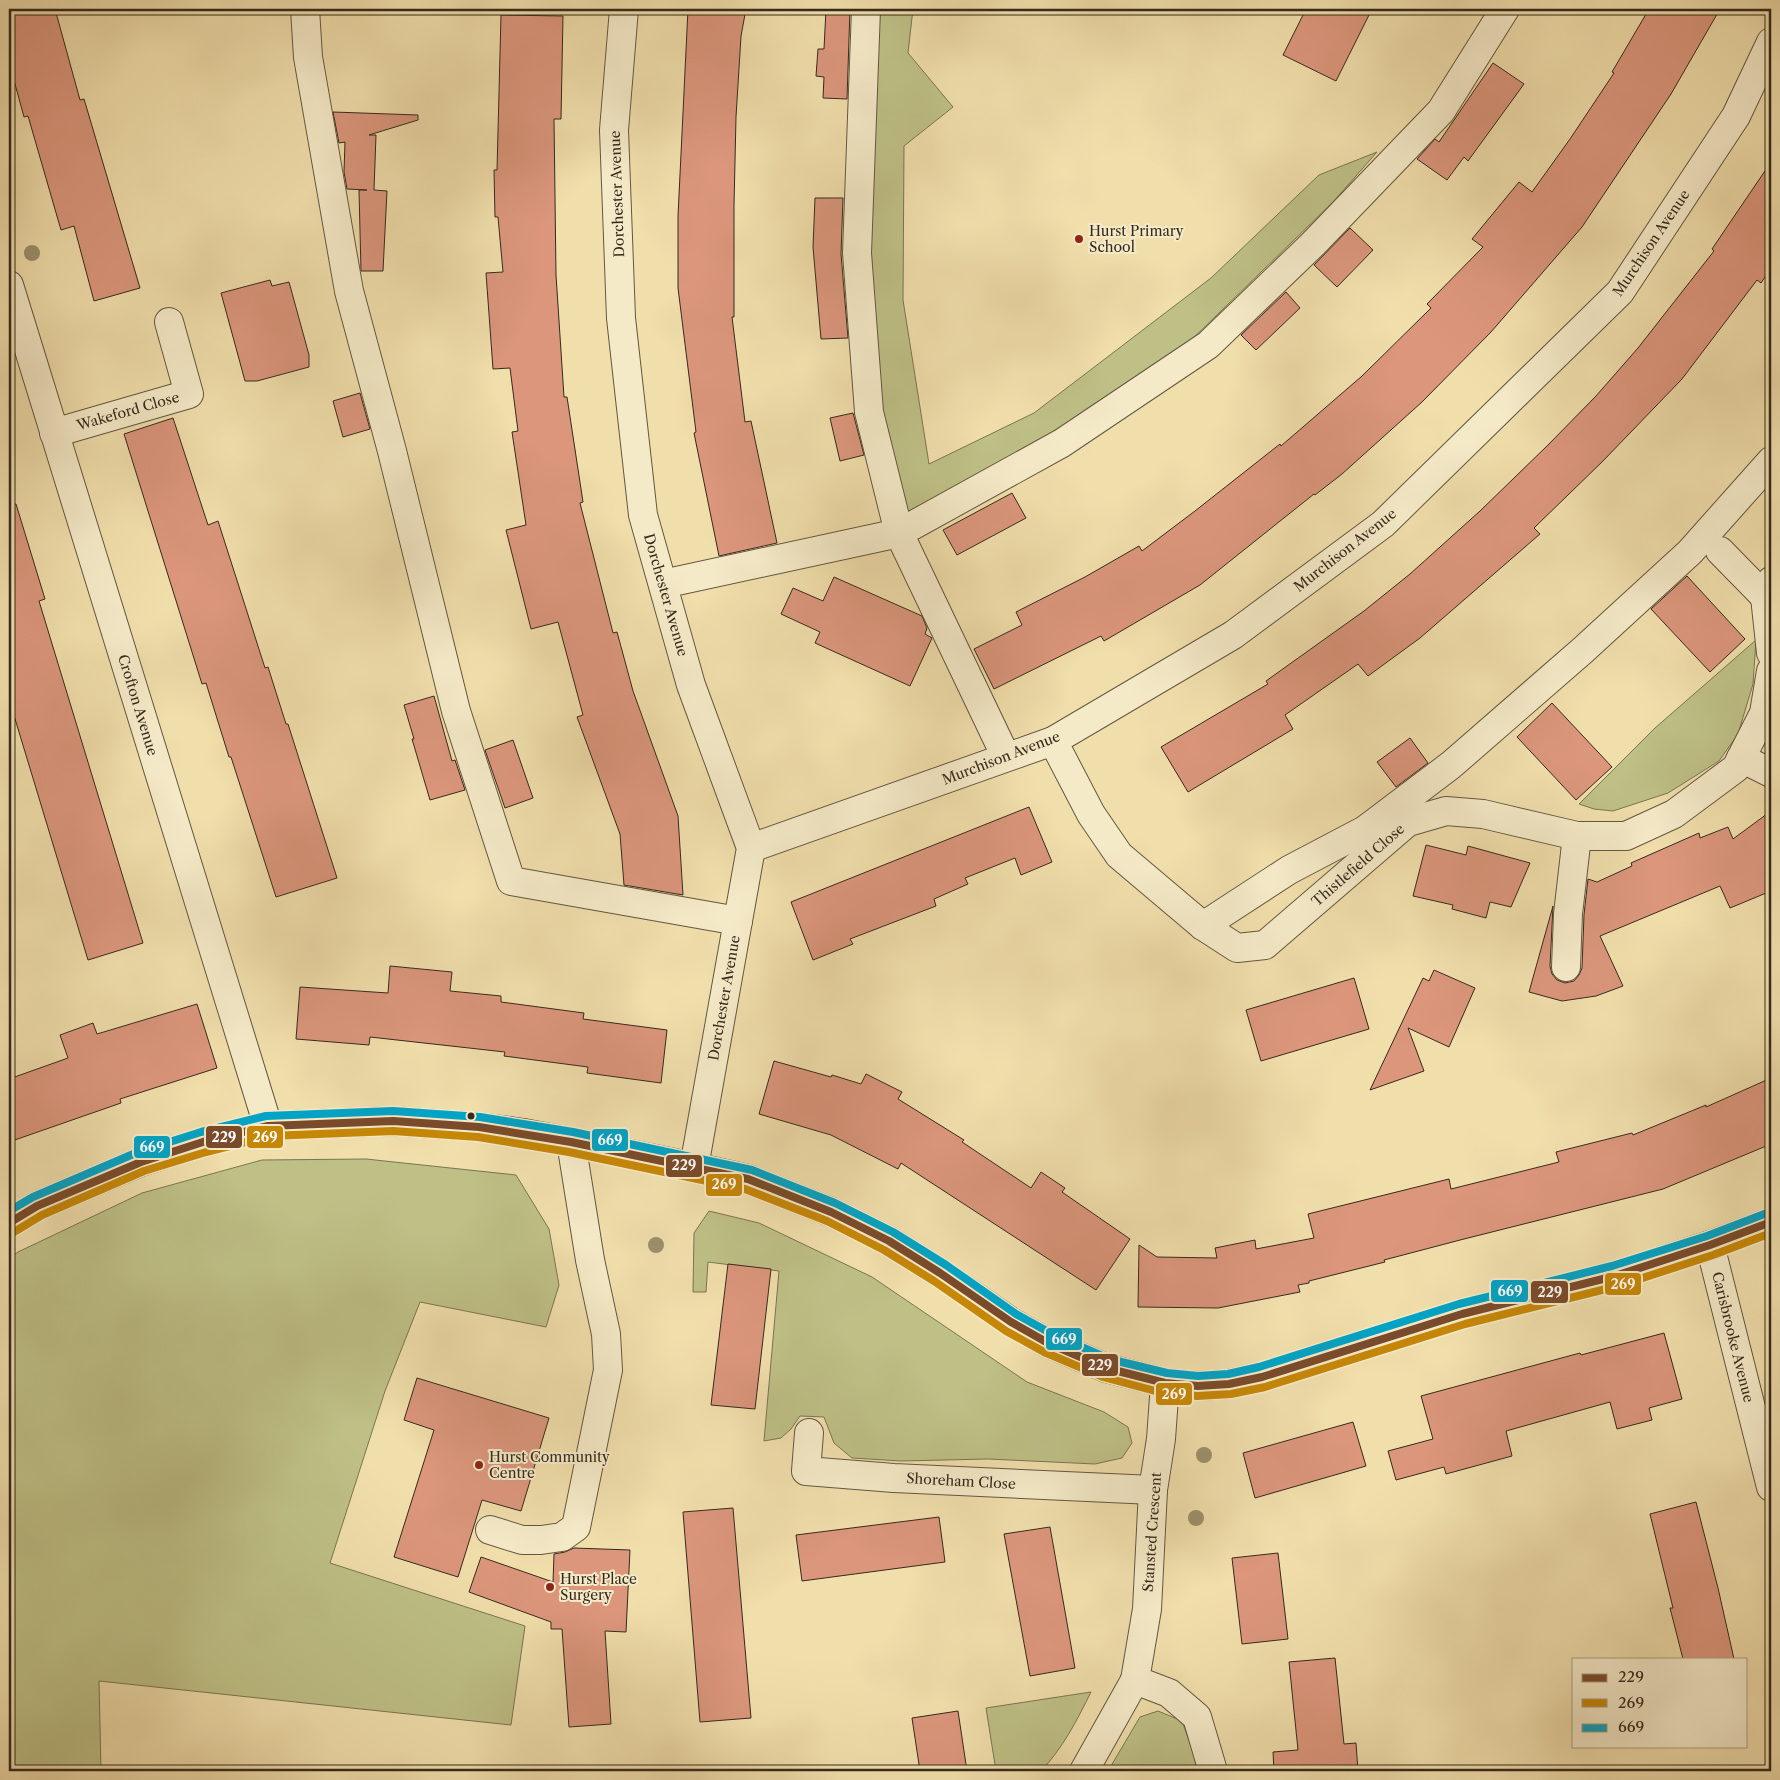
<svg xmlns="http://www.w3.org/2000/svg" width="1780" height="1780" font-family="'Libre Caslon Text',serif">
<rect width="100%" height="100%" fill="#f0deab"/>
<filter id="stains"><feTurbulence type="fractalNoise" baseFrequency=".004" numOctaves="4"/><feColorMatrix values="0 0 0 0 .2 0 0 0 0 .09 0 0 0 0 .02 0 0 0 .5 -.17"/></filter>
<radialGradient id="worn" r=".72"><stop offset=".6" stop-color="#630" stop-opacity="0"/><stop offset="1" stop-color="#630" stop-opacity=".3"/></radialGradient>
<!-- green -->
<g fill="#bec086" stroke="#7a7552">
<polygon points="873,9 913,9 908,53 953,107 904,146 903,300 929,464 1034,413 1211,278 1319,175 1377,152 1333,202 1184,347 1042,444 901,523 880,436 864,277"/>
<polygon points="1756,640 1753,684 1738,734 1719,761 1668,793 1613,811 1594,809 1579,804 1655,728"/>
<polygon points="366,1159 516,1175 549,1229 559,1285 546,1327 420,1302 385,1391 330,1563 525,1626 511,1725 99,1681 101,1771 9,1771 9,1259 18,1252 142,1193 262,1160"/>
<polygon points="709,1211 759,1223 872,1277 1027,1382 1104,1412 1128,1427 1132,1443 1122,1458 1095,1464 988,1459 901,1461 852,1458 834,1443 824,1417 800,1416 791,1429 781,1438 764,1441 779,1271 708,1262 706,1292 693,1292 694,1233"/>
<path d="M1091 1692C1077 1720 1063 1748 1041 1771H996L986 1708Z"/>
<polygon points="1158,1711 1182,1721 1200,1771 1108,1771 1140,1717"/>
</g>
<!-- building -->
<g fill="#db967c" stroke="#352a1d">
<polygon points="9,9 55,9 80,100 84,99 140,288 94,301 74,226 61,230 28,116 24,117 9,62"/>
<polygon points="688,9 746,9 741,36 736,117 734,205 734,317 732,317 745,422 751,421 777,543 719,556 694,433 696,432 678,288 678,216"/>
<polygon points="826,9 850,9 847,99 823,98 824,77 816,76 818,49 824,49"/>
<polygon points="1306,9 1372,9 1336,81 1283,55"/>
<polygon points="1649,9 1720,9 1671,94 1582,227 1491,332 1422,402 1342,474 1315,495 1314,494 1200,585 1104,641 1101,636 994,689 974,649 1022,625 1016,612 1085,577 1139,546 1142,551 1195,511 1280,444 1281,446 1362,376 1431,308 1427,304 1483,247 1472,239 1519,182 1532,192 1570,139 1614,73 1612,72"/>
<polygon points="501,15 563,16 561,119 554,119 556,275 564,397 567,397 583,502 580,503 613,633 617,632 633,691 678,816 683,895 624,885 620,834 577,717 583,715 558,622 531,629 506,530 526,525 512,432 518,431 510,368 493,369 486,273 503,272 498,217 495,217 494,170 497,170"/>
<polygon points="1493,63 1524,84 1468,161 1464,157 1447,180 1417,159 1435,139 1439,142"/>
<polygon points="333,112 418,115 418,120 369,135 376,135 374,190 387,191 383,271 361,271 359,190 367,190 347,189 344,172 345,142 339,143"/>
<polygon points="1771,162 1771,268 1761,283 1757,280 1682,379 1603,461 1534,528 1540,534 1420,638 1368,676 1358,664 1285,715 1293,729 1188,792 1161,747 1268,684 1266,681 1364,611 1410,574 1480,511 1548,445 1596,396 1638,348 1714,251 1712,249"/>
<polygon points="815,198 843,198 841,254 848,338 821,339 813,247"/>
<polygon points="1350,228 1373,250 1337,287 1314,265"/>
<polygon points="270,280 272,286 289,282 309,355 309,367 257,381 245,381 221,293"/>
<polygon points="1286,292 1300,308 1256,350 1241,335"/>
<polygon points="360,393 370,429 343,437 333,401"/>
<polygon points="853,413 864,455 840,461 830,418"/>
<polygon points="173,418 208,525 218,521 265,668 268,667 286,724 288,724 337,878 276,897 231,757 229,757 206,683 202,684 124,434"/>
<polygon points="1012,493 1026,518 957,555 943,530"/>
<polygon points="16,504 45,599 39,601 143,943 88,960 9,699 9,505"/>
<polygon points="1687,576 1745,639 1710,672 1651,609"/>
<polygon points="834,577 922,616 927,628 925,634 932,638 910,686 815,643 820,632 781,614 793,588 823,601"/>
<polygon points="434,696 452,761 455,760 465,790 430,800 412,739 414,739 404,705"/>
<polygon points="1552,703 1612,767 1576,800 1517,737"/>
<polygon points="1410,738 1428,763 1396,787 1377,762"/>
<polygon points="513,740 533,798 505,808 485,750"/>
<polygon points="1029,807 1052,862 1021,875 1015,858 965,878 968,884 934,899 936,906 850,939 853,944 813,960 791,902"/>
<polygon points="1771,811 1771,891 1730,908 1720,886 1600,936 1623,986 1596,996 1562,1001 1529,992 1553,906 1550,966 1552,974 1557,980 1565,983 1574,981 1579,975 1582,968 1584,915 1588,879 1597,882 1632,866 1631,863 1699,833 1700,838 1728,827 1733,839"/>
<polygon points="1426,845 1466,855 1468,846 1530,863 1511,907 1490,902 1486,918 1452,909 1453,905 1413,896"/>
<polygon points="390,966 452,972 450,991 501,996 501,1002 584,1013 583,1019 667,1030 661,1083 587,1073 588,1067 504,1056 505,1052 370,1037 369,1045 296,1039 300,987 388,993"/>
<polygon points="1434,970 1475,988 1449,1047 1408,1028 1424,1071 1370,1090 1423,978 1429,981"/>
<polygon points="1354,978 1369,1029 1261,1061 1246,1010"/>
<polygon points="197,1004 217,1068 120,1099 121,1103 9,1142 9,1079 68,1058 60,1035 93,1023 97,1034"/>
<polygon points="774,1061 831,1077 832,1075 861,1084 866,1074 902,1092 898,1099 964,1140 962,1142 1031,1188 1041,1172 1065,1188 1062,1192 1130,1239 1096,1290 901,1163 898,1169 831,1135 759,1114"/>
<polygon points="1771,1078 1771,1144 1663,1189 1464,1239 1384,1260 1385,1262 1309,1281 1309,1283 1298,1285 1300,1292 1218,1308 1138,1307 1139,1245 1157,1257 1217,1258 1215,1248 1255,1240 1256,1249 1314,1238 1308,1214 1449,1179 1451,1189 1559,1162 1556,1152 1632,1133 1633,1135 1706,1105 1706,1107"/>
<polygon points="728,1264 771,1269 755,1409 711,1405"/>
<polygon points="1664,1333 1682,1399 1649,1408 1652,1420 1617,1429 1610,1402 1506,1431 1512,1456 1446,1474 1444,1467 1396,1480 1388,1451 1433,1439 1421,1396 1580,1353 1581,1355"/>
<polygon points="417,1378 549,1418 521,1511 482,1500 458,1577 394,1557 434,1430 404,1420"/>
<polygon points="1353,1422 1366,1466 1255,1498 1243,1453"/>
<polygon points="1696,1502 1718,1588 1734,1659 1683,1659 1670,1608 1673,1608 1650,1514"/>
<polygon points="733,1508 751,1718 700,1722 683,1512"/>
<polygon points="939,1517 945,1562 802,1581 796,1535"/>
<polygon points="1050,1527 1075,1668 1030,1676 1004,1534"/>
<polygon points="574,1548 630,1550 626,1632 605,1631 611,1724 569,1727 562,1629 551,1629 551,1622 469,1592 481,1557 553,1582 554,1554 565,1552"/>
<polygon points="1278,1553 1288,1639 1242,1644 1232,1558"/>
<polygon points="1335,1658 1344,1744 1356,1743 1358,1771 1274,1771 1273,1752 1298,1750 1289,1662"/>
<polygon points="958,1711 967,1771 920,1771 912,1718"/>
</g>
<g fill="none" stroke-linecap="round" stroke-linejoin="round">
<defs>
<g id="minor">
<polyline points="305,9 308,57 349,291 392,451 456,711 511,881 738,921"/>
<polyline points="624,9 614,130 621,318 643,515 691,685 751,848 694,1167"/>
<polyline points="9,285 268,1126"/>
<polyline points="54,433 189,394 169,322"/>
<polyline points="1720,551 1765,597"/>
<polyline points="1771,581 1765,597 1771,653"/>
<polyline points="663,584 899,533 869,412 857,253 866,9"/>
<polyline points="1053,741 1091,814 1119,855 1203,926 1237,948 1265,945 1408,822 1446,811 1483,814 1577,836 1626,836 1674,814 1736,768 1764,713 1771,671"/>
<polyline points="1006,757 899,533 1062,443 1208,345 1313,244 1441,111 1505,9"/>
<polyline points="1741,758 1771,773"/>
<polyline points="751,848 1053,741 1233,635 1383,524 1620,292 1736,116 1771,42"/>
<polyline points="1203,926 1289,870 1365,830 1451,765 1582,651 1690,552 1771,461"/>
<polyline points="1566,967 1568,914 1577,836"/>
<polyline points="1710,1245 1771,1487"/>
<polyline points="1165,1383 1161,1439 1153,1490 1147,1609 1135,1680 1169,1693 1197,1717 1213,1771"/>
<polyline points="809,1433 806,1471 894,1478 1153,1490"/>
<polyline points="490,1530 522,1540 541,1540 562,1537 576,1527 608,1370 606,1334 590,1260 571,1142"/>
<polyline points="1084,1771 1135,1680"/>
</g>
<polyline id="major" points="9,1223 37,1206 141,1162 203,1142 268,1126 393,1121 479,1127 523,1133 571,1142 694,1167 748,1179 831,1212 889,1241 940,1273 1011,1322 1048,1343 1106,1368 1165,1383 1198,1386 1229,1384 1262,1377 1462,1314 1615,1276 1710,1245 1771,1222"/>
</defs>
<!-- minor casing -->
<use href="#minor" stroke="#645740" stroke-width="30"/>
<!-- major casing -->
<use href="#major" stroke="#352a1d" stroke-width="30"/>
<!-- minor -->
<use href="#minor" stroke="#f5eac8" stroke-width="28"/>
<!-- major -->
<use href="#major" stroke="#f0deab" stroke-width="28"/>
<defs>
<polyline id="bus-1" points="9,1223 37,1206 141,1162 203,1142 268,1126 393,1121 479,1127 571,1142 748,1179 831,1212 889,1241 940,1273 1011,1322 1048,1343 1106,1368 1165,1383 1198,1386 1229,1384 1262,1377 1462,1314 1615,1276 1710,1245 1771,1222"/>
<polyline id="bus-2" points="14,1232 42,1215 144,1171 206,1152 269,1136 393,1131 478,1137 569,1152 745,1189 827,1221 884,1250 934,1281 1006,1331 1044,1352 1103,1377 1163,1393 1197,1396 1231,1394 1265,1387 1465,1324 1618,1286 1713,1255 1771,1233"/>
<polyline id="bus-3" points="9,1211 33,1197 138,1152 201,1132 266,1116 393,1111 480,1117 573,1132 752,1170 835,1203 893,1232 946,1265 1016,1314 1052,1334 1109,1359 1167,1373 1198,1376 1228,1374 1259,1367 1459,1304 1612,1266 1707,1236 1767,1213"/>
</defs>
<!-- bus-1 casing -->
<use href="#bus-1" stroke="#f5eac8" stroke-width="11"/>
<!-- bus-2 casing -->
<use href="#bus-2" stroke="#f5eac8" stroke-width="11"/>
<!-- bus-3 casing -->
<use href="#bus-3" stroke="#f5eac8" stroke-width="11"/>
<!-- bus-1 -->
<use href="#bus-1" stroke="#7a4b2a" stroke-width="8"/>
<!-- bus-2 -->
<use href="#bus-2" stroke="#c68707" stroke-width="8"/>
<!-- bus-3 -->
<use href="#bus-3" stroke="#03a3c5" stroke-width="8"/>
</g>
<!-- trees -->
<g fill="#9c906b">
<circle cx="32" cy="253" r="8"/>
<circle cx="656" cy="1245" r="8"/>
<circle cx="1204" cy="1455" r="8"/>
<circle cx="1196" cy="1518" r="8"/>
</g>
<!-- markers -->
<g fill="#8f2418" stroke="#f5eac8" stroke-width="2">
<circle cx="1079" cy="239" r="5"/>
<circle cx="479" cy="1465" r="5"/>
<circle cx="550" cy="1587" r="5"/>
</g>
<circle fill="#352a1d" stroke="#f5eac8" stroke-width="2" cx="471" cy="1116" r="4.5"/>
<g text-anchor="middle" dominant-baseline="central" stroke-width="4" stroke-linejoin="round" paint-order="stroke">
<!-- street labels -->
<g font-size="14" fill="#352a1d" stroke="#f5eac8">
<text transform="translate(617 194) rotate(-92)">Dorchester Avenue</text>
<text transform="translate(1651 243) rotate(-56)">Murchison Avenue</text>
<text transform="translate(128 411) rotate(-16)">Wakeford Close</text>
<text transform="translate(1345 550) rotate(-38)">Murchison Avenue</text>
<text transform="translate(666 595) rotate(74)">Dorchester Avenue</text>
<text transform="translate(138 705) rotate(73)">Crofton Avenue</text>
<text transform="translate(1001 758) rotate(-21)">Murchison Avenue</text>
<text transform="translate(1358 865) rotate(-41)">Thistlefield Close</text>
<text transform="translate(724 998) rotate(-80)">Dorchester Avenue</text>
<text transform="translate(1733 1337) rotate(76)">Carisbrooke Avenue</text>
<text transform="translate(961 1481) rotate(3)">Shoreham Close</text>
<text transform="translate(1152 1532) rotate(-86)">Stansted Crescent</text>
</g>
<!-- poi labels -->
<g font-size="14" fill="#352a1d" stroke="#f5eac8" text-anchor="start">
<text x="1089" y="231">Hurst Primary<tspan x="1089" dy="16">School</tspan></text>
<text x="489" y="1457">Hurst Community<tspan x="489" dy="16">Centre</tspan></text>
<text x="560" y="1579">Hurst Place<tspan x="560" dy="16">Surgery</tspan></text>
</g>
</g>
<g stroke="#f5eac8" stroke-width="2">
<rect x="205" y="1125" width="38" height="24" rx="5" fill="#7a4b2a"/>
<rect x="246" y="1125" width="38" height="24" rx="5" fill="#c68707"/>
<rect x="591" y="1128" width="38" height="24" rx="5" fill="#03a3c5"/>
<rect x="133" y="1135" width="38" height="24" rx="5" fill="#03a3c5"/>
<rect x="665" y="1154" width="38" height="24" rx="5" fill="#7a4b2a"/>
<rect x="705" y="1173" width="38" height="24" rx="5" fill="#c68707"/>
<rect x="1604" y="1272" width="38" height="24" rx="5" fill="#c68707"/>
<rect x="1490" y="1279" width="39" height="24" rx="5" fill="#03a3c5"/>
<rect x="1530" y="1280" width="39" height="24" rx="5" fill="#7a4b2a"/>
<rect x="1045" y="1327" width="38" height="24" rx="5" fill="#03a3c5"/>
<rect x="1081" y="1353" width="38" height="24" rx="5" fill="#7a4b2a"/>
<rect x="1155" y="1382" width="38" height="24" rx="5" fill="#c68707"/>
</g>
<g font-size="14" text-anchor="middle" font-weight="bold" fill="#fff">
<text x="224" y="1142">229</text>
<text x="265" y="1142">269</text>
<text x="610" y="1145">669</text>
<text x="152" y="1152">669</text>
<text x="684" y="1170">229</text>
<text x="724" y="1189">269</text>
<text x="1623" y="1289">269</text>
<text x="1510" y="1296">669</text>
<text x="1550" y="1297">229</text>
<text x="1064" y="1344">669</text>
<text x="1100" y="1370">229</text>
<text x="1174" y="1399">269</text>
</g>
<!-- margin -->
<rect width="1780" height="1780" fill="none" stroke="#f0deab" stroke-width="30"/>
<rect x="10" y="10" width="1760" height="1760" fill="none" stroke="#352a1d" stroke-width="2.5"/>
<rect x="15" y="15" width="1750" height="1750" fill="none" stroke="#352a1d"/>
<!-- legend -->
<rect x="1572" y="1658" width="175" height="90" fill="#f5eac8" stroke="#a89d84"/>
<rect x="1582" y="1674" width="25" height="8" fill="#7a4b2a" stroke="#a89d84"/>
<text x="1618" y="1682" font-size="15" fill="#352a1d">229</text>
<rect x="1582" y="1699" width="25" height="8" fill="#c68707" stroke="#a89d84"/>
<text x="1618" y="1708" font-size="15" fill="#352a1d">269</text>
<rect x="1582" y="1724" width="25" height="8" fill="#03a3c5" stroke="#a89d84"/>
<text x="1618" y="1732" font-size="15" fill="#352a1d">669</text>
<rect width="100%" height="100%" filter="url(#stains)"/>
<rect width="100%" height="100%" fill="url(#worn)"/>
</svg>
